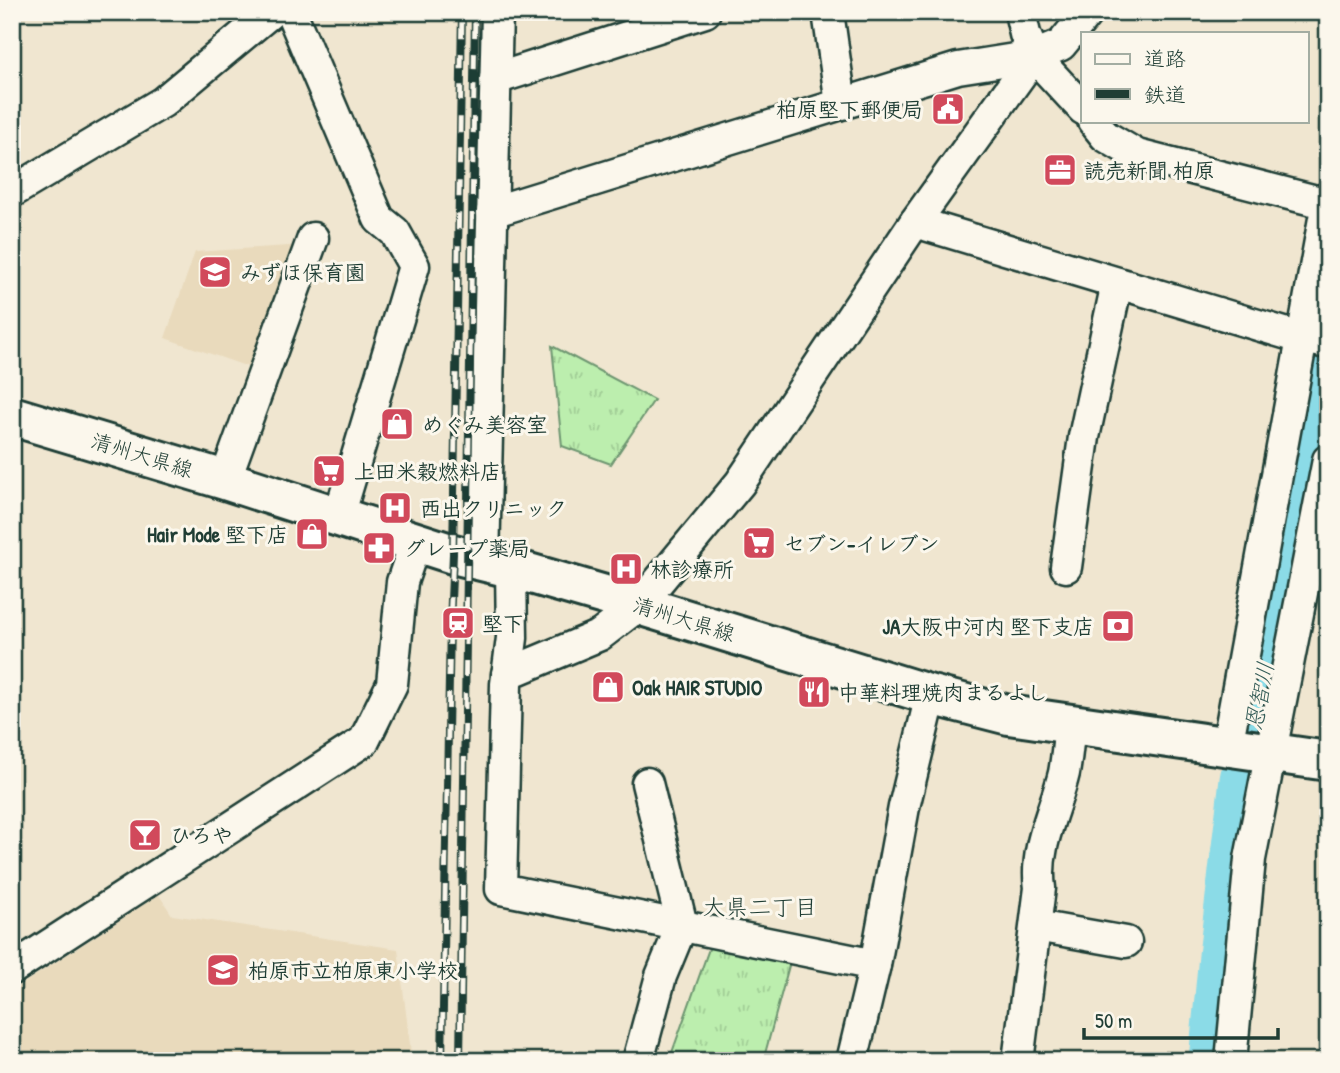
<svg xmlns="http://www.w3.org/2000/svg" width="1340" height="1073" font-family="'Patrick Hand','Klee One',sans-serif">
<defs>
<pattern id="grass-tufts" width="24" height="20" patternUnits="userSpaceOnUse" patternTransform="scale(1.75)"><rect width="24" height="20" fill="#bceeae"/><path d="M3 7l-1-3M5 7V3M7 7l1-3M15 17l-1-3M17 17v-4M19 17l1-3" fill="none" stroke="#a1cd96"/></pattern>
</defs>
<rect width="100%" height="100%" fill="#f0e6d0"/>
<filter id="ink" filterUnits="userSpaceOnUse"><feTurbulence type="fractalNoise" baseFrequency=".0143" numOctaves="2"/><feDisplacementMap in="SourceGraphic" scale="14" xChannelSelector="R" yChannelSelector="G"/><feConvolveMatrix kernelMatrix="1 2 1 2 8 2 1 2 1" color-interpolation-filters="sRGB"/></filter>
<g filter="url(#ink)">
<!-- built -->
<g fill="#e9dabc">
<polygon points="303,245 260,371 165,338 195,252"/>
<polygon points="159,895 172,915 398,949 412,1061 12,1061 12,991"/>
</g>
<!-- grass -->
<g fill="url(#grass-tufts)" stroke="#6e9671" stroke-width="2">
<polygon points="552,346 654,400 611,464 562,446"/>
<polygon points="710,946 790,962 763,1061 669,1061"/>
</g>
<g fill="none" stroke-linecap="round" stroke-linejoin="round">
<!-- river -->
<polyline stroke="#8bdbe7" stroke-width="47" points="1212,1061 1222,956 1243,780 1328,335"/>
<defs>
<g id="street">
<polyline points="291,12 379,219 395,232 414,266 339,516"/>
<polyline points="828,12 841,104"/>
<polyline points="1020,12 1025,34 1034,56 1083,109"/>
<polyline points="495,79 705,12"/>
<polyline points="1093,121 1105,136 1137,155 1328,204"/>
<polyline points="12,192 163,102 271,12"/>
<polyline points="492,212 958,68 1034,56 1061,45 1088,12"/>
<polyline points="915,222 1301,338 1328,343"/>
<polyline points="225,480 313,238"/>
<polyline points="484,562 497,12"/>
<polyline points="1066,567 1084,437 1117,283"/>
<polyline points="511,568 512,638 506,684 501,889 875,965"/>
<polyline points="507,674 600,635 639,605 740,483 915,222 1034,56"/>
<polyline points="1227,747 1328,197"/>
<polyline points="1036,926 1126,942"/>
<polyline points="12,969 364,741 392,684 402,582 416,541"/>
<polyline points="638,1061 661,976 682,925 647,783"/>
<polyline points="852,1061 875,965 904,807 931,695"/>
<path d="M1018 1061 1040 888C1034 848 1055 811 1064 773 1067 757 1068 740 1070 724"/>
<polyline points="1231,1061 1250,859 1328,460"/>
</g>
<polyline id="secondary" points="12,416 225,480 453,554 511,568 639,605 931,695 1009,715 1328,761"/>
</defs>
<!-- street casing -->
<use href="#street" stroke="#1f3d34" stroke-width="35"/>
<!-- secondary casing -->
<use href="#secondary" stroke="#1f3d34" stroke-width="44"/>
<!-- street -->
<use href="#street" stroke="#fbf7ec" stroke-width="30"/>
<!-- secondary -->
<use href="#secondary" stroke="#fbf7ec" stroke-width="38"/>
<defs>
<g id="rail">
<polyline points="442,1061 450,623 453,554 462,12"/>
<polyline points="460,1061 475,12"/>
</g>
</defs>
<!-- rail casing -->
<use href="#rail" stroke="#1f3d34" stroke-width="8"/>
<!-- rail -->
<use href="#rail" stroke="#fbf7ec" stroke-width="5" stroke-dasharray="16" stroke-linecap="butt"/>
</g>
</g>
<!-- icons -->
<defs>
<symbol id="civic-square" viewBox="-11 -11 22 22"><rect x="-9" y="-9" width="18" height="18" rx="4" fill="#d1495b" stroke="#fbf7ec"/><path d="M-.6-6.5H3V-4.5H.6V-3L4-1V1h2V6H-6V1h2V-1L-.6-3ZM-1.2 2.5V6h2.4V2.5Z" fill="#fff"/></symbol>
<symbol id="office-square" viewBox="-11 -11 22 22"><rect x="-9" y="-9" width="18" height="18" rx="4" fill="#d1495b" stroke="#fbf7ec"/><path d="M-6-3h4V-5.5h4V-3h4V5H-6ZM-1-4.5V-3h2v-1.5ZM-6 0V1H6V0Z" fill="#fff"/></symbol>
<symbol id="school-square" viewBox="-11 -11 22 22"><rect x="-9" y="-9" width="18" height="18" rx="4" fill="#d1495b" stroke="#fbf7ec"/><path d="M0-5L7-2L0 1L-7-2ZM-4 1L0 2.5L4 1V4Q0 6-4 4Z" fill="#fff"/></symbol>
<symbol id="shop-square" viewBox="-11 -11 22 22"><rect x="-9" y="-9" width="18" height="18" rx="4" fill="#d1495b" stroke="#fbf7ec"/><path d="M-5-2.5h2.3a2.7 3.5 0 0 1 5.4 0H5L5.5 6h-11ZM-1.5-2.5h3a1.5 2.3 0 0 0-3 0Z" fill="#fff"/></symbol>
<symbol id="supermarket-square" viewBox="-11 -11 22 22"><rect x="-9" y="-9" width="18" height="18" rx="4" fill="#d1495b" stroke="#fbf7ec"/><path d="M-6-5.5h2.5l.6 2H6L4.5 2H-2.5L-4.4-4H-6ZM-1.5 3.2a1.3 1.3 0 1 0 .1 0ZM3 3.2a1.3 1.3 0 1 0 .1 0Z" fill="#fff"/></symbol>
<symbol id="hospital-square" viewBox="-11 -11 22 22"><rect x="-9" y="-9" width="18" height="18" rx="4" fill="#d1495b" stroke="#fbf7ec"/><path d="M-5-5h3v3.5h4V-5h3V5h-3V1.5h-4V5h-3Z" fill="#fff"/></symbol>
<symbol id="pharmacy-square" viewBox="-11 -11 22 22"><rect x="-9" y="-9" width="18" height="18" rx="4" fill="#d1495b" stroke="#fbf7ec"/><path d="M-2-6h4v4h4v4h-4v4h-4v-4h-4v-4h4Z" fill="#fff"/></symbol>
<symbol id="station-square" viewBox="-11 -11 22 22"><rect x="-9" y="-9" width="18" height="18" rx="4" fill="#d1495b" stroke="#fbf7ec"/><path d="M-3-6H3Q5-6 5-4V2Q5 4 3 4L4.5 6H3L1.5 4h-3L-3 6H-4.5L-3 4Q-5 4-5 2V-4Q-5-6-3-6ZM-3.5-4v3h7v-3ZM-3.5 1v1.5H-2V1ZM2 1v1.5H3.5V1Z" fill="#fff"/></symbol>
<symbol id="bank-square" viewBox="-11 -11 22 22"><rect x="-9" y="-9" width="18" height="18" rx="4" fill="#d1495b" stroke="#fbf7ec"/><path d="M-6-4H6V4H-6ZM0-2.3a2.3 2.3 0 1 0 0 4.6a2.3 2.3 0 1 0 0-4.6Z" fill="#fff"/></symbol>
<symbol id="restaurant-square" viewBox="-11 -11 22 22"><rect x="-9" y="-9" width="18" height="18" rx="4" fill="#d1495b" stroke="#fbf7ec"/><path d="M-5-6h1v4h1v-4h1v4h1v-4h1v5L-1.5 .5V6h-2V.5L-5-1ZM5-6V6H3V1.5H1.5Q1.5-4 5-6Z" fill="#fff"/></symbol>
<symbol id="bar-square" viewBox="-11 -11 22 22"><rect x="-9" y="-9" width="18" height="18" rx="4" fill="#d1495b" stroke="#fbf7ec"/><path d="M-6-5H6L.8 .8V4.5H3.5V6h-7V4.5H-.8V.8Z" fill="#fff"/></symbol>
</defs>
<g fill-rule="evenodd">
<use href="#civic-square" x="929" y="90" width="38" height="38"/>
<use href="#office-square" x="1041" y="151" width="38" height="38"/>
<use href="#school-square" x="196" y="253" width="38" height="38"/>
<use href="#shop-square" x="378" y="405" width="38" height="38"/>
<use href="#supermarket-square" x="310" y="452" width="38" height="38"/>
<use href="#hospital-square" x="376" y="489" width="38" height="38"/>
<use href="#shop-square" x="293" y="515" width="38" height="38"/>
<use href="#supermarket-square" x="740" y="524" width="38" height="38"/>
<use href="#pharmacy-square" x="360" y="529" width="38" height="38"/>
<use href="#hospital-square" x="607" y="550" width="38" height="38"/>
<use href="#station-square" x="439" y="604" width="38" height="38"/>
<use href="#bank-square" x="1099" y="607" width="38" height="38"/>
<use href="#shop-square" x="589" y="668" width="38" height="38"/>
<use href="#restaurant-square" x="795" y="673" width="38" height="38"/>
<use href="#bar-square" x="126" y="816" width="38" height="38"/>
<use href="#school-square" x="204" y="951" width="38" height="38"/>
</g>
<g text-anchor="middle" dominant-baseline="central" stroke-width="6" stroke-linejoin="round" paint-order="stroke">
<!-- poi labels -->
<g font-size="21" font-weight="bold" fill="#1f3d34" stroke="#fbf7ec" text-anchor="start">
<text x="923" y="109" text-anchor="end">柏原堅下郵便局</text>
<text x="1084" y="170">読売新聞 柏原</text>
<text x="240" y="272">みずほ保育園</text>
<text x="422" y="424">めぐみ美容室</text>
<text x="354" y="471">上田米穀燃料店</text>
<text x="420" y="508">西出クリニック</text>
<text x="288" y="534" text-anchor="end">Hair Mode 堅下店</text>
<text x="784" y="543">セブン-イレブン</text>
<text x="404" y="548">グレープ薬局</text>
<text x="650" y="569">林診療所</text>
<text x="482" y="623">堅下</text>
<text x="1094" y="626" text-anchor="end">JA大阪中河内 堅下支店</text>
<text x="632" y="687">Oak HAIR STUDIO</text>
<text x="838" y="692">中華料理焼肉まるよし</text>
<text x="170" y="835">ひろや</text>
<text x="248" y="970">柏原市立柏原東小学校</text>
</g>
<!-- street labels -->
<g font-size="21" fill="#1f3d34" stroke="#fbf7ec">
<text transform="translate(142 455) rotate(17)">清州大県線</text>
<text transform="translate(684 619) rotate(17)">清州大県線</text>
</g>
<!-- water labels -->
<g font-size="23" font-style="italic" fill="#355d58" stroke="#fbf7ec">
<text transform="translate(1259 696) rotate(-79)">恩智川</text>
</g>
<!-- neighbourhood labels -->
<g font-size="23" fill="#1f3d34" stroke="#fbf7ec">
<text x="760" y="906">大県二丁目</text>
</g>
</g>
<!-- margin -->
<rect width="1340" height="1073" fill="none" stroke="#fbf7ec" stroke-width="42"/>
<rect x="21" y="21" width="1298" height="1031" fill="none" stroke="#1f3d34" stroke-width="2.5" filter="url(#ink)"/>
<!-- legend -->
<rect x="1081" y="32" width="228" height="91" fill="#fbf7ec" stroke="#a3ada2" stroke-width="2"/>
<rect x="1095" y="54" width="35" height="10" fill="#fbf7ec" stroke="#a3ada2" stroke-width="2"/>
<text x="1144" y="66" font-size="21" fill="#1f3d34">道路</text>
<rect x="1095" y="89" width="35" height="10" fill="#1f3d34" stroke="#a3ada2" stroke-width="2"/>
<text x="1144" y="102" font-size="21" fill="#1f3d34">鉄道</text>
<!-- scale -->
<path d="M1084 1028v10h194v-10" fill="none" stroke="#1f3d34" stroke-width="3.5"/>
<text x="1095" y="1028" font-size="21" fill="#1f3d34" stroke="#fbf7ec" stroke-width="5" paint-order="stroke">50 m</text>
</svg>
